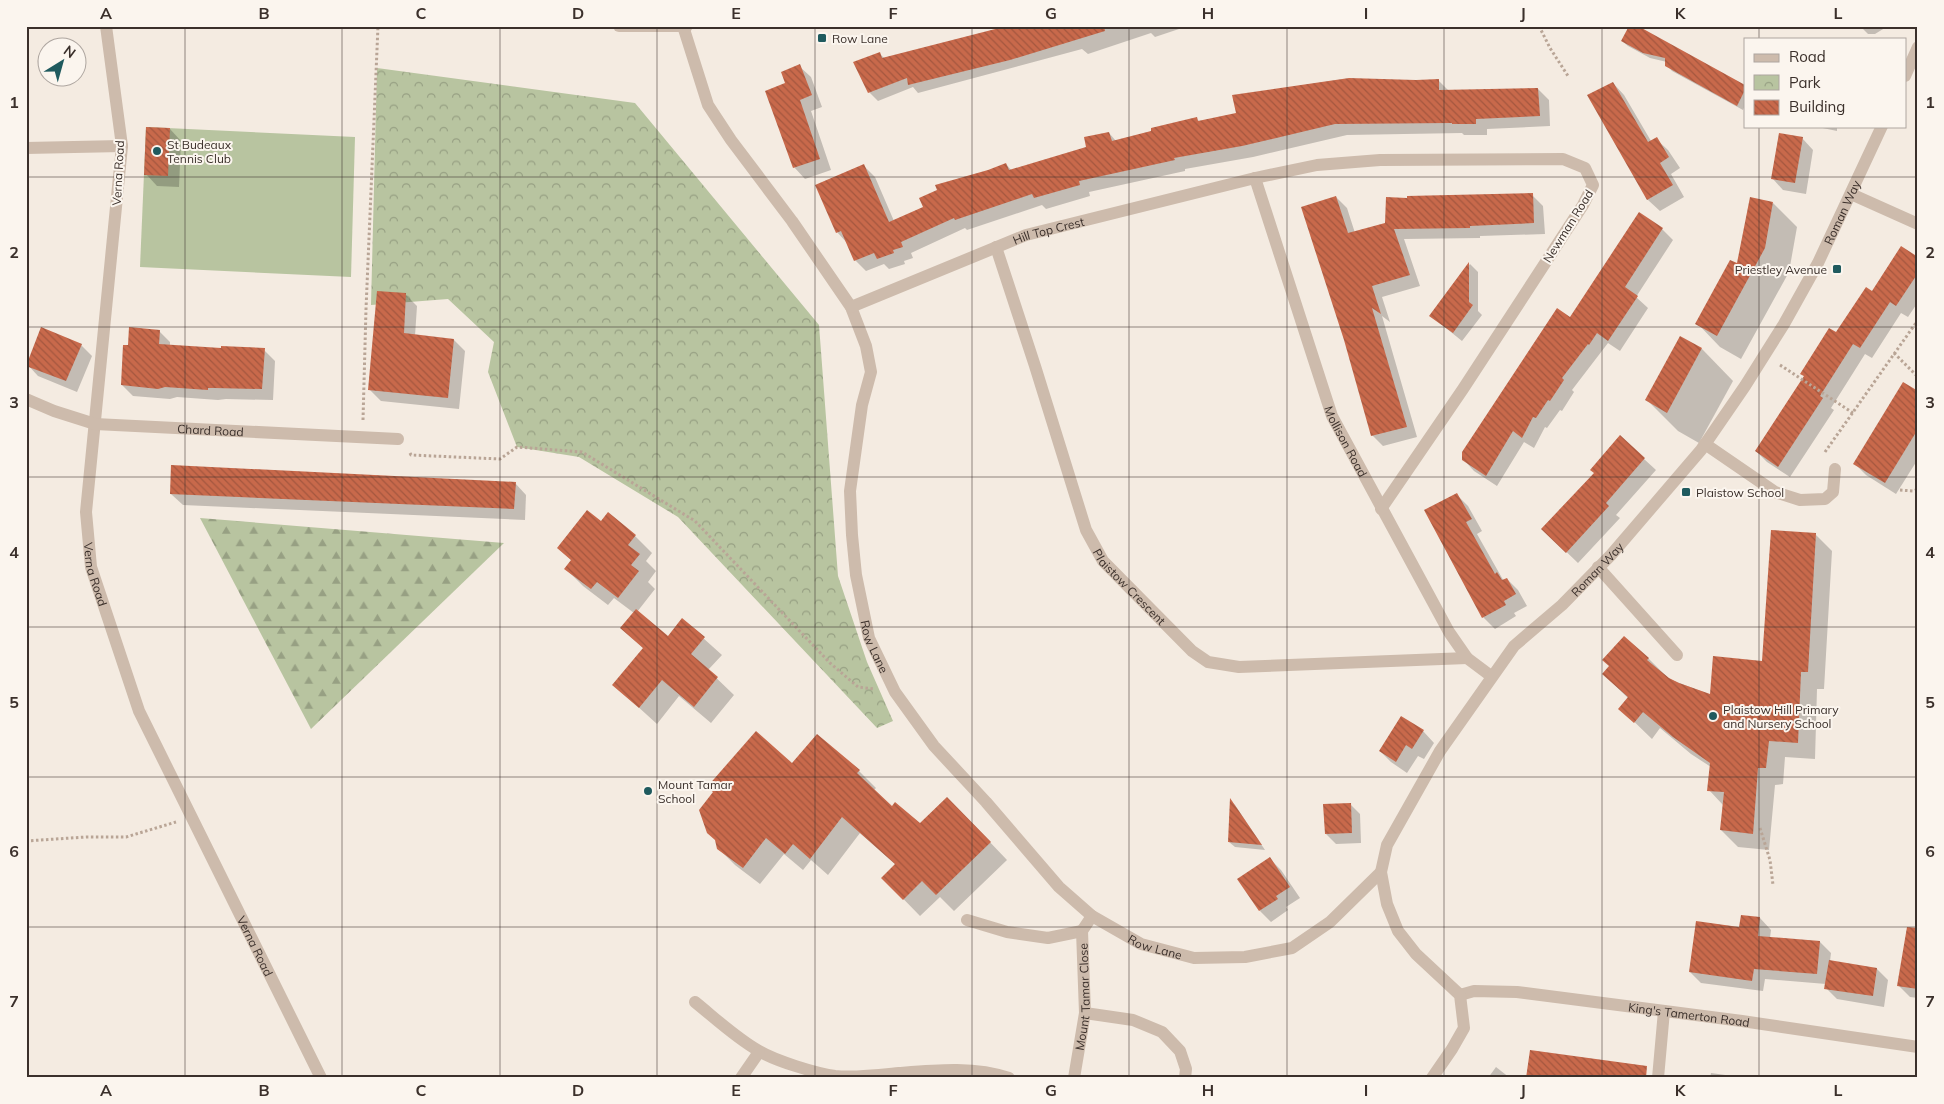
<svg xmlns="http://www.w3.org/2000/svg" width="1944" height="1104" font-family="Mulish,sans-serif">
<defs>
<pattern id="forest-firs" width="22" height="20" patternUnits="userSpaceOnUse" patternTransform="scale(1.25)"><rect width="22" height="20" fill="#b8c4a0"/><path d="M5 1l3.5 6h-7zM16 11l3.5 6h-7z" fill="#97a083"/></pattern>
<pattern id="park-crowns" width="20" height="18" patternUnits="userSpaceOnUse" patternTransform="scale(1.25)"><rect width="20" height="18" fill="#b8c4a0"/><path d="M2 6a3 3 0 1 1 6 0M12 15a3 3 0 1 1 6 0" fill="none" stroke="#97a083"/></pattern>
<pattern id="building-back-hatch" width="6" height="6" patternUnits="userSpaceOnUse" patternTransform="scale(1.25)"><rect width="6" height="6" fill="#c8694b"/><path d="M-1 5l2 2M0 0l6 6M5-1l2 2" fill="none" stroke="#a4573f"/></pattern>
</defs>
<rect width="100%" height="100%" fill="#f4ebe1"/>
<!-- forest -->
<polygon fill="url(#forest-firs)" points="200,518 504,543 311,729"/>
<!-- park -->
<polygon fill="url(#park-crowns)" points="377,68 635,103 819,325 838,576 867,662 893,721 877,728 678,517 579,457 517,447 488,372 494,342 448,299 371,305"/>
<!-- pitch -->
<polygon fill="#b8c4a0" points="146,127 355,137 351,277 140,267"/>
<!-- shadow -->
<g fill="#0003">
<polygon points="1013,26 1185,26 1185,27 1155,37 1151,33 1088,54 1082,49 918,93 913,87 878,101 869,92 880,54 884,58"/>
<polygon points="1636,26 1745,87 1745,105 1743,110 1672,71 1667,65 1667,62 1650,58 1628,46 1622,41"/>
<polygon points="1860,26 1888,26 1875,34 1868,34"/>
<polygon points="799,66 811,77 822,107 811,111 831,170 805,179 794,167 787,84"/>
<polygon points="1438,80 1449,91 1538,89 1549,100 1550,126 1487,129 1487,135 1464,135 1462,133 1347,135 1253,157 1185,169 1185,171 1089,192 1090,196 1046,209 1042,205 967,230 965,228 911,253 913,258 904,261 905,264 889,269 884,264 866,271 855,260 848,244 837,232 864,166 875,177 894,221 925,207 988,171 1006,164 1012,171 1088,148 1109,133 1116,141 1197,119 1200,122 1416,81"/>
<polygon points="1613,83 1624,95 1651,141 1656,139 1668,150 1680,168 1671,174 1684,197 1660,211 1648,200 1589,96"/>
<polygon points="1813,126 1837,126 1837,131"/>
<polygon points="170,129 181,141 179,187 157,186 146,174"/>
<polygon points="1802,138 1813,150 1806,194 1783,190 1772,178"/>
<polygon points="1532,195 1543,206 1545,234 1480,236 1480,238 1404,239 1420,286 1382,297 1390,322 1382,316 1417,437 1383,446 1372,435 1336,197 1347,208 1355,233 1387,224 1409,199"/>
<polygon points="1773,203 1797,227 1789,272 1741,359 1720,347 1697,323 1738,265"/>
<polygon points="1662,229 1673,240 1636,297 1648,308 1620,351 1608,343 1572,390 1574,392 1562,411 1560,410 1547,428 1545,427 1534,448 1524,442 1497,486 1474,471 1463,459 1570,319"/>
<polygon points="1918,258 1918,302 1908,317 1901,313 1872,358 1865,354 1831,408 1834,410 1790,477 1767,462 1756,451 1805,377 1801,374 1873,293"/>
<polygon points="1470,264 1478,272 1478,311 1482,315 1462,341 1431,316"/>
<polygon points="405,294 417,306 415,336 454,340 465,351 459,409 381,401 369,389"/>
<polygon points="159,331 170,342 170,346 222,349 264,350 275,361 273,400 226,399 218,400 177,397 170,399 133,396 122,385 129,346"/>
<polygon points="1681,338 1702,349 1733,381 1699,443 1678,431 1647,400"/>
<polygon points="81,345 92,356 77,392 38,376 27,364"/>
<polygon points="1918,393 1918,459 1896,494 1866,475 1855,464"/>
<polygon points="1620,437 1656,470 1616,515 1620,518 1578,563 1554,540"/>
<polygon points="515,483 526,495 525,520 183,505 171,494"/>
<polygon points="1457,495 1468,506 1482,531 1477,534 1502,578 1504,581 1507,579 1518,590 1527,606 1514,613 1516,616 1495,629 1483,617 1426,511"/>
<polygon points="601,523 635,536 652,553 646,561 656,571 648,582 655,589 637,612 668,637 683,620 722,655 708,670 734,695 711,723 679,696 657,724 614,685 644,649 622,628 634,613 614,598 608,605 583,586 566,569 572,561 558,548"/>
<polygon points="1815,534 1832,551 1824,689 1817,689 1815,759 1785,757 1783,784 1775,785 1769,850 1738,847 1721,830 1723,805 1709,790 1711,767 1691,754 1660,728 1652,739 1620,708 1628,698 1603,674 1648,658 1669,679 1711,695 1763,663"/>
<polygon points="1423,731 1434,743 1424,759 1418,756 1407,773 1391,762 1380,751"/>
<polygon points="817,736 859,771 876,788 874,790 892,808 920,824 964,815 1007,860 954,911 940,897 920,916 883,878 896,865 860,833 828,875 811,860 803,870 784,854 760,884 735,865 718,848"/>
<polygon points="1231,801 1235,805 1265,850 1235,847 1229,842"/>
<polygon points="1350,804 1360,814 1361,843 1336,844 1326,834"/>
<polygon points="1269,858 1281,870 1300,898 1286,907 1288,910 1271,922 1260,911"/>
<polygon points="1760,918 1771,930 1770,938 1820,942 1831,953 1830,961 1877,969 1888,980 1884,1007 1837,999 1826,988 1826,984 1765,979 1763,991 1701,983 1690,972 1740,929"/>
<polygon points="1918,961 1918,998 1910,997 1899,986"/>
<polygon points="1496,1067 1510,1078 1488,1078"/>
<polygon points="1711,1073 1747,1078 1710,1078"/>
</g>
<!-- building -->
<g fill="url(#building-back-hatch)">
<polygon points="1007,26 1104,26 1105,31 1010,60 908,85 907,78 868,93 853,62 880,52 882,58"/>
<polygon points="1629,26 1638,26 1745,85 1745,90 1737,106 1665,66 1665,58 1643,53 1621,41"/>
<polygon points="800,64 812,95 800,100 820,159 793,168 765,91 785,83 781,72"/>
<polygon points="1349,78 1416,80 1439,79 1439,90 1538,88 1540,116 1476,119 1476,124 1452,124 1452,123 1335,124 1242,146 1174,158 1175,160 1079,181 1080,185 1034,198 1032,194 955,220 954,218 901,242 903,247 893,250 894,253 877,259 874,253 854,261 841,231 836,233 815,185 864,164 889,222 923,207 919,198 937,190 935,185 988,170 1006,163 1009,170 1086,147 1084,137 1109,132 1112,141 1151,131 1151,128 1176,122 1197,117 1198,121 1236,113 1232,95"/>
<polygon points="1613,82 1648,142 1657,137 1669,157 1660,163 1673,185 1647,200 1587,95"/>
<polygon points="146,127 170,128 168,176 144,175"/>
<polygon points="1779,133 1803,137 1795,183 1771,179"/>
<polygon points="1533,193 1534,223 1470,226 1470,228 1394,229 1410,275 1372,286 1381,314 1372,308 1407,427 1371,436 1344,340 1301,207 1336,196 1348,233 1385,223 1386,197 1407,198 1407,196"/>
<polygon points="1750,197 1773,202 1765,248 1717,336 1695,324 1730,260 1737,263"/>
<polygon points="1639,212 1663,228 1625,287 1638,296 1608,341 1597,333 1589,345 1588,344 1562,378 1564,380 1550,401 1548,400 1536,418 1533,417 1522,438 1513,431 1486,476 1462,460 1462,452 1557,308 1570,317"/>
<polygon points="1901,246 1918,257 1918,273 1896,306 1890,302 1860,348 1853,344 1820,396 1823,398 1778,467 1755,451 1804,376 1800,374 1829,328 1836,332 1866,287 1872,291"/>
<polygon points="1469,262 1469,302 1473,305 1453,333 1429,316"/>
<polygon points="377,291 406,293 404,333 454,339 448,398 368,390"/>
<polygon points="41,327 82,344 66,381 26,366"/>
<polygon points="129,327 160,330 159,344 221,348 221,346 265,348 262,389 214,388 208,388 208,390 165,387 158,389 121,385 123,345 128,345"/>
<polygon points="1680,336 1702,348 1667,413 1645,400"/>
<polygon points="1903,382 1918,391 1918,429 1885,483 1853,464"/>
<polygon points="1620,435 1645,458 1606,503 1609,506 1566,553 1541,529 1594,473 1590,470"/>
<polygon points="171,465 516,482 514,509 170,494"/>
<polygon points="1457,493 1472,519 1466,522 1495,574 1497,572 1502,580 1507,578 1516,594 1504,601 1506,605 1482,618 1424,510"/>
<polygon points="587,510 601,521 608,512 636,535 628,545 640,554 631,565 639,571 618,598 597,582 591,589 564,569 571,560 557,548"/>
<polygon points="1771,530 1816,533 1808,672 1801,672 1798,743 1769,741 1766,768 1758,768 1753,834 1720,830 1724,792 1707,791 1710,763 1673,737 1643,712 1634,723 1618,709 1628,697 1602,674 1609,666 1602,660 1624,636 1649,658 1647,660 1669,678 1679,683 1710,694 1713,656 1762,661"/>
<polygon points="636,609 668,636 682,618 705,637 691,654 718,677 694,707 662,680 639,708 612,685 643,648 620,628"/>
<polygon points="1401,716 1424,730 1412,749 1406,745 1396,762 1379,751"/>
<polygon points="756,731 792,763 817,734 860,770 857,773 892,806 895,802 920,823 947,797 991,842 936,895 922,881 903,900 881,878 895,864 842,817 810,859 793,844 785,854 766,838 743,868 717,849 715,840 707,833 699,810 713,792 707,787"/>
<polygon points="1230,798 1262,845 1228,842"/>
<polygon points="1351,803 1352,833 1325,834 1323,804"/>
<polygon points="1270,857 1290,887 1276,896 1278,899 1259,911 1237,879"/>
<polygon points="1741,915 1760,917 1758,936 1820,941 1817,974 1754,969 1752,981 1689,972 1696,921 1739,927"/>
<polygon points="1907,927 1918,928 1918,989 1897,986"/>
<polygon points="1829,960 1877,968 1873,996 1824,989"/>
<polygon points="1530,1050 1647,1066 1646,1078 1526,1078"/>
</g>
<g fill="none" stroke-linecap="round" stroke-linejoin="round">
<!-- path -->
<g stroke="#b9a596" stroke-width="3" stroke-dasharray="2.5 2.5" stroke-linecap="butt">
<polyline points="1539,26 1550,48 1568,76"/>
<polyline points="1894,353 1918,377"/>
<polyline points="1780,365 1853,413"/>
<polyline points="363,420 366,309 378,26"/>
<polyline points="1825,452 1918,320"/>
<polyline points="410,453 411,455 500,459 517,447 582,452 695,521 830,663 858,687 874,689"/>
<polyline points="1900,490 1913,491 1918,489"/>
<polyline points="1760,828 1770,860 1773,885"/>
<polyline points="26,841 86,837 126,837 176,822"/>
</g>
<!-- service -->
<g stroke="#cdbbac" stroke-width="12">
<polyline points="26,148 122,146"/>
<polyline points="1598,567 1677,655"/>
<polyline points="967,920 1007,932 1048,938 1082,931"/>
<polyline points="1658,1078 1664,1011"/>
</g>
<!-- minor -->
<g stroke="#cdbbac" stroke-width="12">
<path id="s1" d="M106 26 122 146 86 512 91 567 139 711 321 1078"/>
<path id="s2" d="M683 26 708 105 731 140 792 221 851 307 866 346 871 372 862 405 850 491 852 535 856 575 869 638 895 692 934 746 986 802 1059 887 1092 916 1141 944 1194 958 1245 957 1292 948 1330 922 1381 872"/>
<path id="s3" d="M1255 178 1332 416 1449 632 1467 658 1491 676"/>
<polyline points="1851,194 1918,224"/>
<path id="s4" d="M996 247 1035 366 1086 530 1103 561 1192 651 1208 662 1239 667 1467 658"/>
<path id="s5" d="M851 307 1026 235 1255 178 1317 165 1380 160 1563 159 1585 168 1593 185 1583 205 1463 389 1381 509"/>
<path id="s6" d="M26 399 54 411 95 424 398 439"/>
<polyline points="1705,444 1775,492 1800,500 1825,499 1833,492 1835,469"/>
<path id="s7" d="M1460 995 1474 991 1517 992 1742 1021 1918 1047"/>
<path d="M695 1002C716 1019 736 1038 759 1051 776 1061 815 1073 835 1076 855 1078 879 1075 899 1073 935 1070 975 1066 1009 1078"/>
<polyline points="1085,1013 1133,1020 1162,1032 1180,1051 1186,1069 1185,1078"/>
<polyline points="741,1078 759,1052"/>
<path id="s8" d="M1074 1078 1085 1013 1082 931 1092 916"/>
</g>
<!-- tertiary -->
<g stroke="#cdbbac" stroke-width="12">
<polyline points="619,26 687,26"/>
<polyline points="1905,76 1918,47"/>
<path id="s9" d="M1432 1078 1452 1049 1464 1028 1460 995 1416 954 1398 931 1387 904 1381 872 1387 845 1440 751 1514 646 1562 605 1611 555 1701 450 1745 386 1784 324 1818 263 1882 126"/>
</g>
</g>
<!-- grid -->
<path fill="none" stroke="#3b302b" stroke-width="1" stroke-opacity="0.55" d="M185 26V1078M342 26V1078M500 26V1078M657 26V1078M815 26V1078M972 26V1078M1129 26V1078M1287 26V1078M1444 26V1078M1602 26V1078M1759 26V39M1759 126V1078M26 177H1918M26 327H1918M26 477H1918M26 627H1918M26 777H1918M26 927H1918"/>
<!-- markers -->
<g fill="#1f5a5e" stroke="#fbf5ee" stroke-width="2">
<rect x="817" y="33" width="10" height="10" rx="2.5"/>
<circle cx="157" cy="151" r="5"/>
<rect x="1832" y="264" width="10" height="10" rx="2.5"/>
<rect x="1681" y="487" width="10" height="10" rx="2.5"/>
<circle cx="1713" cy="716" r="5"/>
<circle cx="648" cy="791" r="5"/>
</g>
<g text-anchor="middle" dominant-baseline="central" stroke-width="4" stroke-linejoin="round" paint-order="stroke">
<!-- poi labels -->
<g font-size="12" fill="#3b302b" stroke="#fbf5ee" text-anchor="start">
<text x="832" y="38">Row Lane</text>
<text x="167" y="144">St Budeaux<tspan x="167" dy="14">Tennis Club</tspan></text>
<text x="1827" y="269" text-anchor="end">Priestley Avenue</text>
<text x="1696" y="492">Plaistow School</text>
<text x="1723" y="709">Plaistow Hill Primary<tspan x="1723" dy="14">and Nursery School</tspan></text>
<text x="658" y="784">Mount Tamar<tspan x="658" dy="14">School</tspan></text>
</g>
<!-- street labels -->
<g font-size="12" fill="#3b302b" stroke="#fbf5ee">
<text transform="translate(118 173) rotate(-87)">Verna Road</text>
<text stroke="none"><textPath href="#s9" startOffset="1056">Roman Way</textPath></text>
<text transform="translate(1568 226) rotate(-58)">Newman Road</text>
<text stroke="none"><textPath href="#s5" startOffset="212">Hill Top Crest</textPath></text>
<text stroke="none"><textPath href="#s6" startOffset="189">Chard Road</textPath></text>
<text stroke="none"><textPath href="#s3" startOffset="279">Mollison Road</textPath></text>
<text stroke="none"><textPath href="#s9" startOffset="621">Roman Way</textPath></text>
<text stroke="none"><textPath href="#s1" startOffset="552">Verna Road</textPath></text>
<text stroke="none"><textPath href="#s4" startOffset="369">Plaistow Crescent</textPath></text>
<text stroke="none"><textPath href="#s2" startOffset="678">Row Lane</textPath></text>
<text stroke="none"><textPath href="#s2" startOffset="1098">Row Lane</textPath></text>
<text stroke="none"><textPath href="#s1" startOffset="958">Verna Road</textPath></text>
<text stroke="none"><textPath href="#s8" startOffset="82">Mount Tamar Close</textPath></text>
<text stroke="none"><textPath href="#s7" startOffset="231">King's Tamerton Road</textPath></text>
</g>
</g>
<!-- border -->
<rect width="1944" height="1104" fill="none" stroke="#fbf5ee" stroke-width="55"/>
<!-- legend -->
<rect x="1744" y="38" width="162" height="90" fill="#fbf5ee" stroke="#aea6a0"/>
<rect x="1754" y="54" width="25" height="8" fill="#cdbbac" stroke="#aea6a0"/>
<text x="1789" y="62" font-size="15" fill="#3b302b">Road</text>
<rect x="1754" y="75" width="25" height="15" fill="url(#park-crowns)" stroke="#aea6a0"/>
<text x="1789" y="88" font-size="15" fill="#3b302b">Park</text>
<rect x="1754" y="100" width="25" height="15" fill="url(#building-back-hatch)" stroke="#aea6a0"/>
<text x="1789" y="112" font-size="15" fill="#3b302b">Building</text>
<!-- north arrow -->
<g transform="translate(62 62) rotate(37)"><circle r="24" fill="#fbf5ee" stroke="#aea6a0"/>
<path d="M0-4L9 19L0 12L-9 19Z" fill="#1f5a5e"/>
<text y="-8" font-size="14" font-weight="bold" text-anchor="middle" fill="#3b302b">N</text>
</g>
<rect x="28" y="28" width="1888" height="1048" fill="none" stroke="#3b302b" stroke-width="2"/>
<g font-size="16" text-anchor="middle" font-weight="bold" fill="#3b302b">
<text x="106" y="19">A</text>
<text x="264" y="19">B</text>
<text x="421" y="19">C</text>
<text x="578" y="19">D</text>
<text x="736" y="19">E</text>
<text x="893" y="19">F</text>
<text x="1051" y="19">G</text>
<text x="1208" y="19">H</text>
<text x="1366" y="19">I</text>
<text x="1523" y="19">J</text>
<text x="1680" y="19">K</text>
<text x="1838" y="19">L</text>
<text x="14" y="108">1</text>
<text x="1930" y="108">1</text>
<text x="14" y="258">2</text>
<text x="1930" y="258">2</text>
<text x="14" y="408">3</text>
<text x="1930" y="408">3</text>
<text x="14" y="558">4</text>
<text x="1930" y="558">4</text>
<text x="14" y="708">5</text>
<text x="1930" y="708">5</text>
<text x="14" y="857">6</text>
<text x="1930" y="857">6</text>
<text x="14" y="1007">7</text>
<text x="1930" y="1007">7</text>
<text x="106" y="1096">A</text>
<text x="264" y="1096">B</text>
<text x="421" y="1096">C</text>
<text x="578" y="1096">D</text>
<text x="736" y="1096">E</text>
<text x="893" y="1096">F</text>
<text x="1051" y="1096">G</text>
<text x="1208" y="1096">H</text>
<text x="1366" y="1096">I</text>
<text x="1523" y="1096">J</text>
<text x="1680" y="1096">K</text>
<text x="1838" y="1096">L</text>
</g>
</svg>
